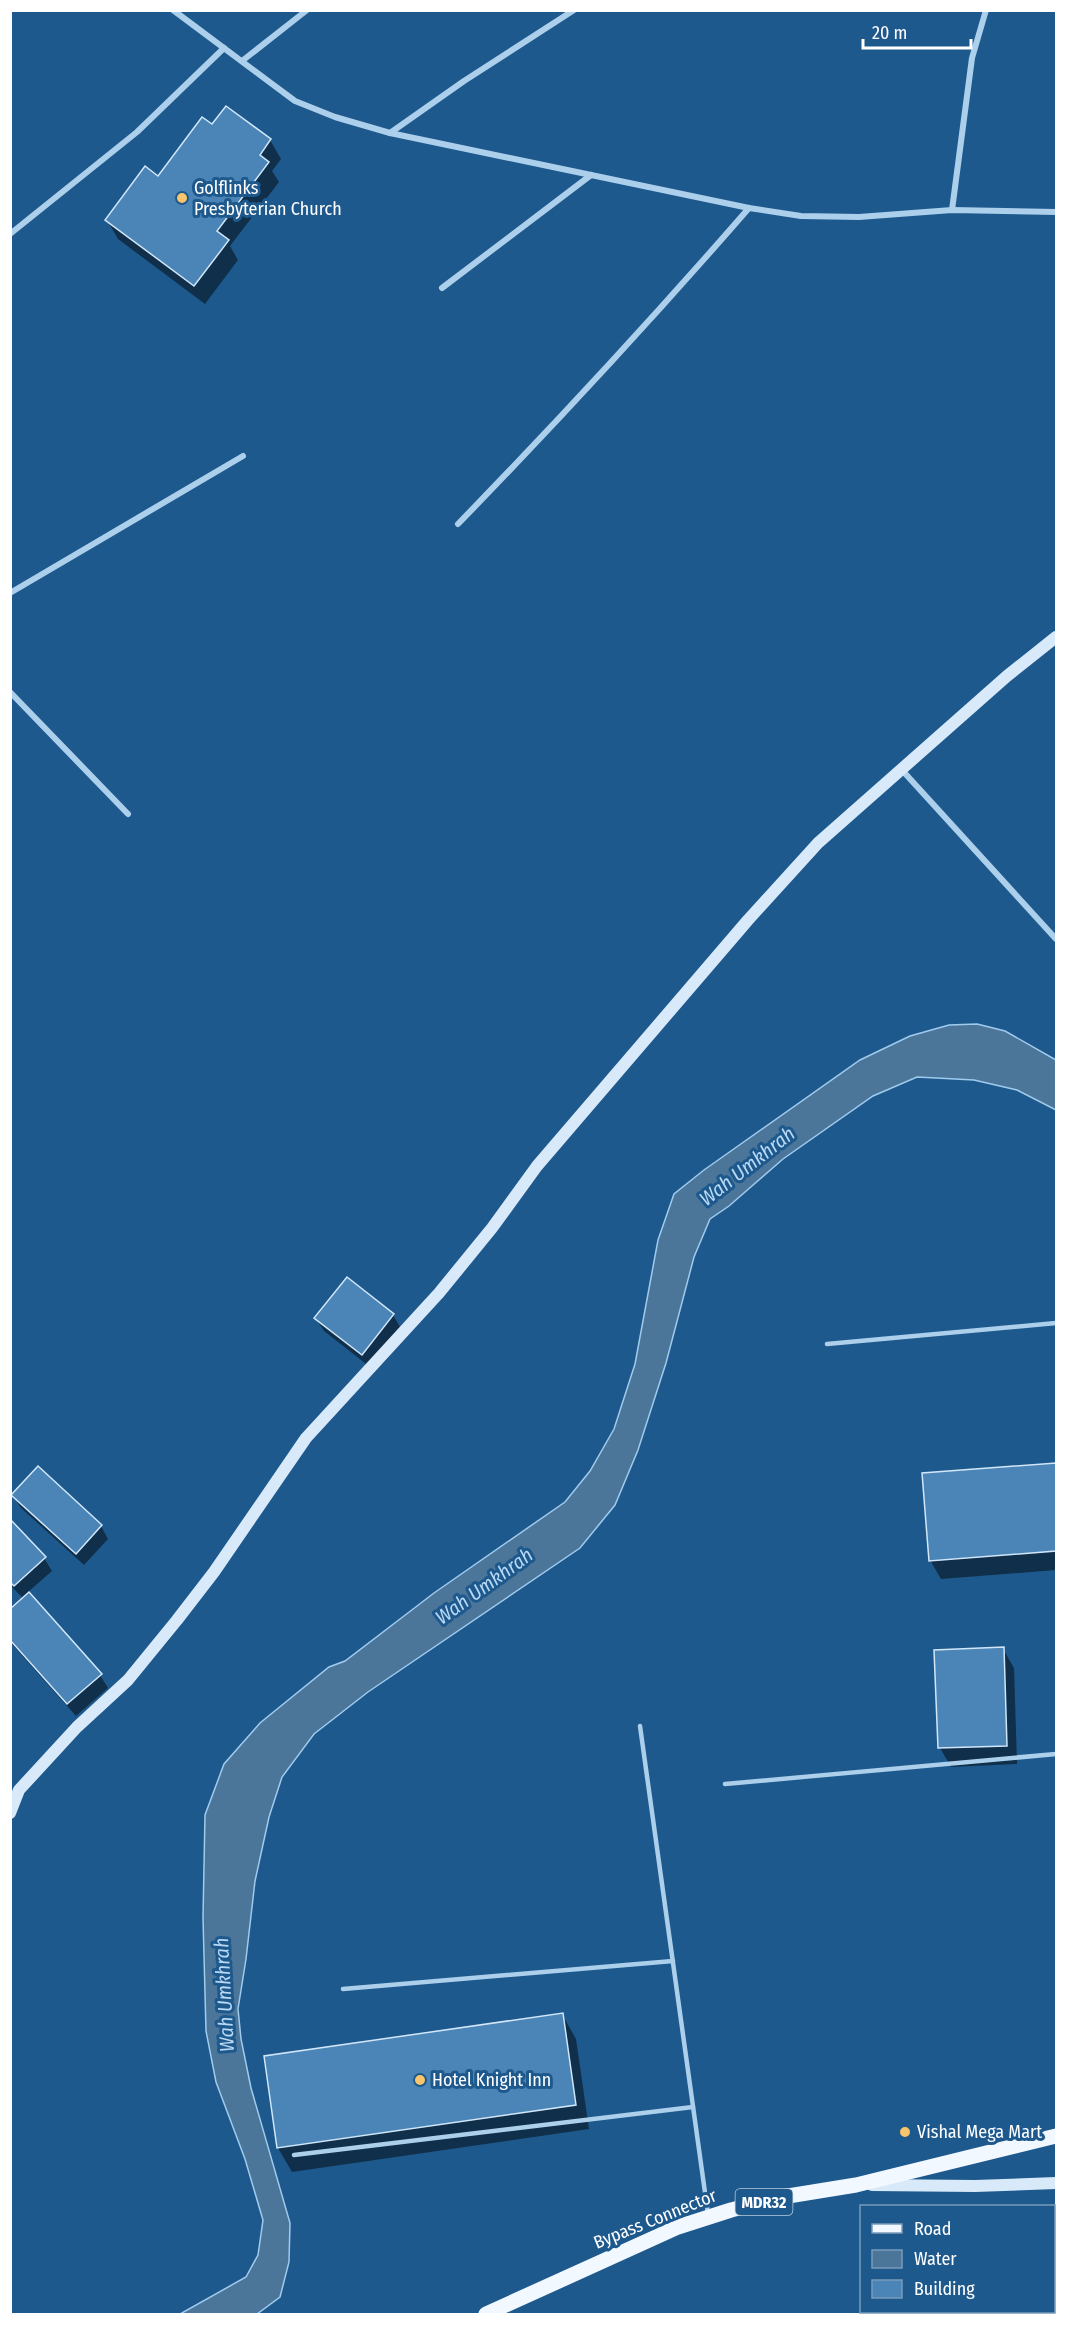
<svg xmlns="http://www.w3.org/2000/svg" width="1067" height="2325" font-family="'Fira Sans Condensed',sans-serif">
<rect width="100%" height="100%" fill="#1e598d"/>
<!-- water -->
<polygon fill="#4c759a" stroke="#9fcbee" stroke-width="1.5" points="977,1024 1005,1031 1056,1060 1056,1110 1017,1090 974,1080 917,1077 873,1096 783,1159 729,1206 710,1219 694,1257 666,1363 638,1450 615,1505 580,1548 368,1692 314,1734 282,1777 269,1817 255,1881 246,1959 238,2009 241,2039 251,2088 290,2223 289,2262 280,2297 257,2314 180,2314 246,2277 258,2255 263,2220 245,2159 216,2082 206,2031 203,1918 205,1815 224,1764 260,1723 329,1667 345,1661 434,1593 565,1502 590,1471 614,1429 635,1364 658,1240 674,1194 704,1170 860,1060 910,1036 949,1025"/>
<!-- shadow -->
<g fill="#0007">
<polygon points="213,126 270,140 281,159 272,171 279,182 230,246 238,260 205,304 118,239 107,220 159,178"/>
<polygon points="393,1315 400,1327 370,1367 324,1331 316,1319"/>
<polygon points="1056,1465 1056,1570 941,1579 930,1560 923,1475"/>
<polygon points="13,1495 101,1526 108,1539 84,1565 21,1508"/>
<polygon points="10,1522 44,1558 52,1571 28,1592 100,1675 108,1688 76,1716 10,1642 10,1611 24,1599 10,1585"/>
<polygon points="1003,1649 1014,1668 1017,1764 951,1767 940,1748"/>
<polygon points="562,2014 576,2039 589,2129 292,2172 278,2148 266,2057"/>
</g>
<!-- building -->
<g fill="#4b85b7" stroke="#d1e7f9" stroke-width="1.5">
<polygon points="226,106 271,139 260,155 269,162 217,231 229,240 194,286 105,220 145,166 158,176 202,117 212,124"/>
<polygon points="347,1277 394,1314 362,1355 314,1318"/>
<polygon points="1056,1463 1056,1551 929,1561 922,1473"/>
<polygon points="38,1466 102,1525 76,1554 11,1495"/>
<polygon points="10,1519 46,1557 14,1586 10,1582"/>
<polygon points="29,1592 102,1674 67,1704 10,1640 10,1609"/>
<polygon points="1004,1647 1007,1746 938,1748 934,1650"/>
<polygon points="563,2013 576,2105 277,2148 264,2056"/>
</g>
<g fill="none" stroke-linecap="round" stroke-linejoin="round">
<!-- lane -->
<g stroke="#accfec" stroke-width="4.5">
<polyline points="827,1344 1056,1323"/>
<polyline points="640,1726 708,2214"/>
<polyline points="725,1784 1056,1754"/>
<polyline points="343,1989 673,1961"/>
<polyline points="294,2155 693,2107"/>
</g>
<!-- street -->
<g stroke="#accfec" stroke-width="6">
<polyline points="173,10 295,101 335,117 390,133 749,208 801,216 859,217 952,210 1056,212"/>
<polyline points="242,61 307,10"/>
<polyline points="390,133 464,81 574,10"/>
<polyline points="952,210 972,58 986,10"/>
<polyline points="10,234 137,132 224,48"/>
<polyline points="442,288 591,175"/>
<path d="M458 524C558 421 655 316 749 208"/>
<polyline points="10,593 243,456"/>
<polyline points="10,692 128,814"/>
<polyline points="901,769 1056,939"/>
</g>
<!-- secondary -->
<g stroke="#d8e9f9" stroke-width="12">
<polyline points="10,1813 19,1790 77,1727 128,1680 177,1620 214,1572 306,1438 439,1293 492,1228 537,1166 748,920 818,843 1007,676 1056,637"/>
<polyline points="872,2185 975,2186 1056,2183"/>
</g>
<!-- primary -->
<polyline stroke="#f2f8ff" stroke-width="15" points="486,2314 678,2227 731,2210 782,2197 856,2185 1056,2136"/>
</g>
<!-- markers -->
<g fill="#fbc56b" stroke="#1e598d" stroke-width="2">
<circle cx="182" cy="198" r="6"/>
<circle cx="420" cy="2080" r="6"/>
<circle cx="905" cy="2132" r="6"/>
</g>
<g text-anchor="middle" dominant-baseline="central" stroke-width="6" stroke-linejoin="round" paint-order="stroke">
<!-- shield labels -->
<rect fill="#1e598d" stroke="#bccddd" stroke-width="1.5" x="735.5" y="2189" width="57" height="26" rx="4.5"/>
<g font-size="16" font-weight="bold" fill="#fff">
<text x="764" y="2202">MDR32</text>
</g>
<!-- poi labels -->
<g font-size="18" fill="#fff" stroke="#1e598d" text-anchor="start">
<text x="194" y="188">Golflinks<tspan x="194" dy="21">Presbyterian Church</tspan></text>
<text x="432" y="2080">Hotel Knight Inn</text>
<text x="917" y="2132">Vishal Mega Mart</text>
</g>
<!-- street labels -->
<g font-size="18" fill="#fff" stroke="#1e598d">
<text transform="translate(655 2219) rotate(-22)">Bypass Connector</text>
</g>
<!-- water labels -->
<g font-size="20" font-style="italic" fill="#b8d8f4" stroke="#1e598d">
<text transform="translate(747 1166) rotate(-38)">Wah Umkhrah</text>
<text transform="translate(484 1586) rotate(-36)">Wah Umkhrah</text>
<text transform="translate(224 1995) rotate(-93)">Wah Umkhrah</text>
</g>
</g>
<!-- border -->
<rect width="1067" height="2325" fill="none" stroke="#ffffff" stroke-width="24"/>
<!-- legend -->
<rect x="860" y="2205" width="195" height="108" fill="#1e598d" stroke="#789bbb" stroke-width="1.5"/>
<rect x="872" y="2224" width="30" height="9" fill="#f2f8ff" stroke="#789bbb" stroke-width="1.5"/>
<text x="914" y="2235" font-size="18" fill="#ffffff">Road</text>
<rect x="872" y="2250" width="30" height="18" fill="#4c759a" stroke="#789bbb" stroke-width="1.5"/>
<text x="914" y="2265" font-size="18" fill="#ffffff">Water</text>
<rect x="872" y="2280" width="30" height="18" fill="#4b85b7" stroke="#789bbb" stroke-width="1.5"/>
<text x="914" y="2295" font-size="18" fill="#ffffff">Building</text>
<!-- scale -->
<path d="M863 39v9h108v-9" fill="none" stroke="#ffffff" stroke-width="3"/>
<text x="872" y="39" font-size="18" fill="#ffffff" stroke="#1e598d" stroke-width="4.5" paint-order="stroke">20 m</text>
</svg>
